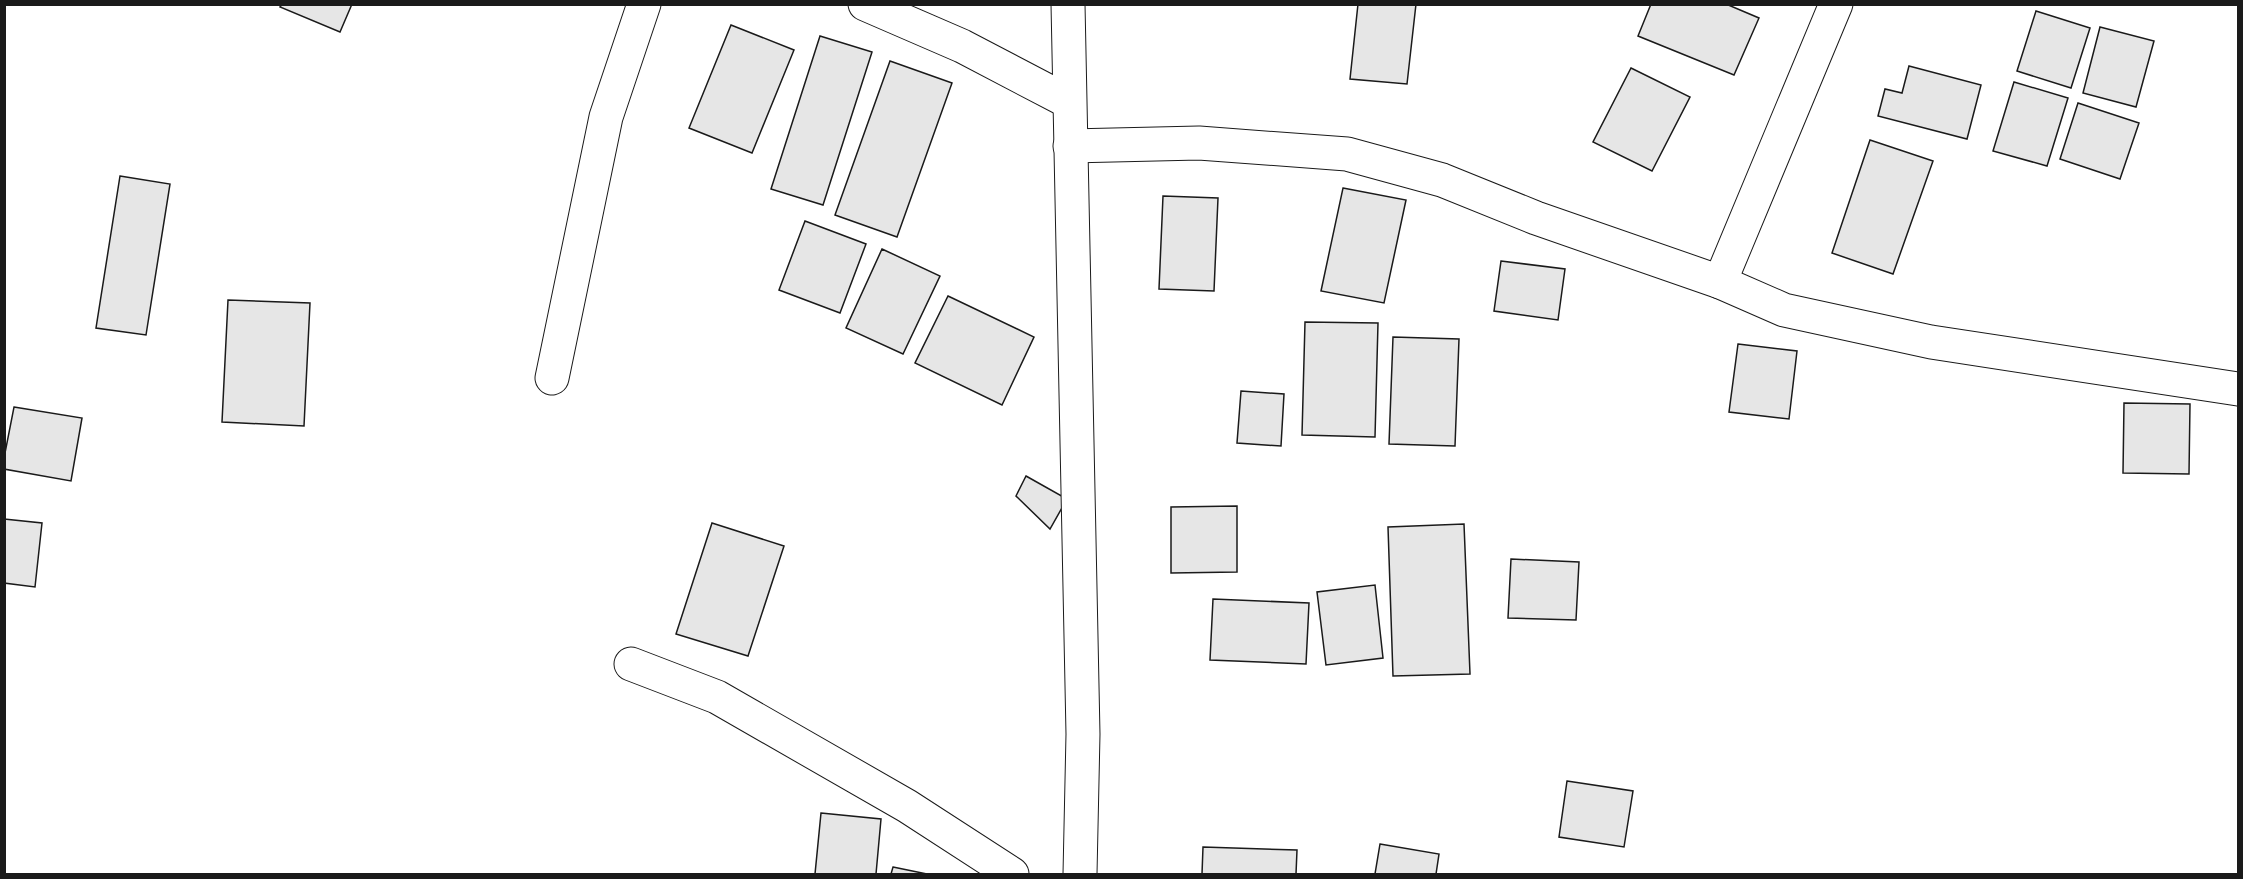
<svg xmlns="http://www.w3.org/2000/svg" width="2243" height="879" font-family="Literata,serif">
<rect width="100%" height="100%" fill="#fff"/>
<!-- building -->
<g fill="#e6e6e6" stroke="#1a1a1a" stroke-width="1.5">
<polygon points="282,4 352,4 340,32 280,7"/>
<polygon points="1358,4 1416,4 1407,84 1350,79"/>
<polygon points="1651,4 1726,4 1759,18 1734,75 1638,36"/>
<polygon points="2036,11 2090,28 2071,88 2017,71"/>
<polygon points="731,25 794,50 752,153 689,128"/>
<polygon points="2100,27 2154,41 2136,107 2083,93"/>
<polygon points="820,36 872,52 823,205 771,189"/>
<polygon points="890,61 952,83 897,237 835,215"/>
<polygon points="1909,66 1981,85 1967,139 1878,116 1885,89 1902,93"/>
<polygon points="1631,68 1690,97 1652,171 1593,142"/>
<polygon points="2014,82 2068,98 2047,166 1993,151"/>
<polygon points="2078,103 2139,123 2120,179 2060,159"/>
<polygon points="1870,140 1933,161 1893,274 1832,253"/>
<polygon points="120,176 170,184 146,335 96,328"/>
<polygon points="1343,188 1406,200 1384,303 1321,291"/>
<polygon points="1163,196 1218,198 1214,291 1159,289"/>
<polygon points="805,221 866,244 840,313 779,290"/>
<polygon points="882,249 940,276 903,354 846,328"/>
<polygon points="1501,261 1565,269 1558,320 1494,311"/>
<polygon points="948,296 1034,337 1002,405 915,363"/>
<polygon points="228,300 310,303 304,426 222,422"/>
<polygon points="1305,322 1378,323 1375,437 1302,435"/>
<polygon points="1393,337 1459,339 1455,446 1389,444"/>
<polygon points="1738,344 1797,351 1789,419 1729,412"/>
<polygon points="1241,391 1284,394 1281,446 1237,443"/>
<polygon points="2124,403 2190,404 2189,474 2123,473"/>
<polygon points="14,407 82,418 71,481 4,469 4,458"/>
<polygon points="1026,476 1067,499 1050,529 1016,496"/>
<polygon points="1237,506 1237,572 1171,573 1171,507"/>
<polygon points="4,519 42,523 35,587 4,583"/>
<polygon points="712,523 784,546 748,656 676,634"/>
<polygon points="1464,524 1470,674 1393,676 1388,527"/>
<polygon points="1511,559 1579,562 1576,620 1508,618"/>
<polygon points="1375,585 1383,658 1326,665 1317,592"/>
<polygon points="1213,599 1309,603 1306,664 1210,660"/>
<polygon points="1567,781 1633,791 1624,847 1559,837"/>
<polygon points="821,813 881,819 876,874 815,874"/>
<polygon points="1380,844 1439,854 1436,874 1375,874"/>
<polygon points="1203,847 1297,850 1296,874 1202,874"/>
<polygon points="893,867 927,874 891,874"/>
</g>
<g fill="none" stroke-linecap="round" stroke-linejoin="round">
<defs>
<g id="minor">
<polyline points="865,4 962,46 1069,102"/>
<polyline points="1068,4 1083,734 1080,874"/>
<polyline points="1070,146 1199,143 1347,154 1442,180 1536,218 1720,282 1836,4"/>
<polyline points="1720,282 1784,310 1931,342 2238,389"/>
<polyline points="552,378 606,117 644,4"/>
<polyline points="631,664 717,697 907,806 1012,874"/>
</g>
</defs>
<!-- minor casing -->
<use href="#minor" stroke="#1a1a1a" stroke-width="35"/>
<!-- minor -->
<use href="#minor" stroke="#fff" stroke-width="33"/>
</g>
<!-- border -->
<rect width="2243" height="879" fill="none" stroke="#1a1a1a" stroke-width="12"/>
</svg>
